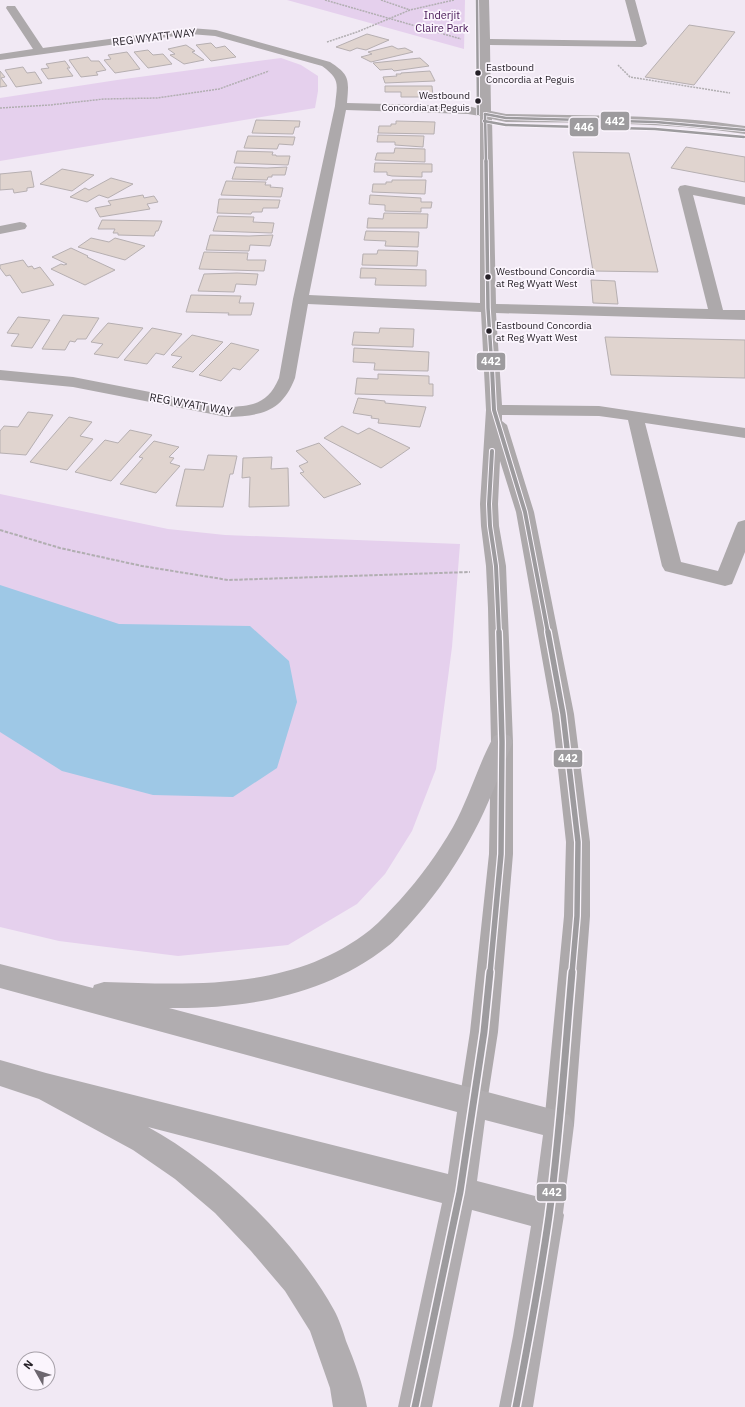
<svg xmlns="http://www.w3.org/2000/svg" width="745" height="1407" font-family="'IBM Plex Sans',sans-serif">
<rect width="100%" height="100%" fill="#f1e9f4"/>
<!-- green -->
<g fill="#e5d0ed">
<polygon points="287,0 465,0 464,49"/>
<polygon points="281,58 301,65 318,76 318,91 315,108 0,161 0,98 117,80"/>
<polygon points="0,494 168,529 225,535 460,544 452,647 436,769 412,831 385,874 357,904 288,945 178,956 59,941 0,927"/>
</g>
<!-- water -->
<polygon fill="#9ec8e6" points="0,585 119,624 250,626 289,661 297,702 277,768 233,797 153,795 62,771 0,732"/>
<!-- building -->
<g fill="#e0d4cf" stroke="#b6afb1">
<polygon points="689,25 735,32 694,85 645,77"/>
<polygon points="367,34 389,40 366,50 357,48 350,51 336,47"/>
<polygon points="211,43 216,48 225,46 236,57 211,61 196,45"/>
<polygon points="186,45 195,51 192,52 204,60 184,64 170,55 175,54 168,49"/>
<polygon points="392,46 398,49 405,48 413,52 371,62 361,57 372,54 368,52"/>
<polygon points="148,50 153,55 163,54 172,64 148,68 134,52"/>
<polygon points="127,52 140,69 115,73 104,60 111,59 108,55"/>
<polygon points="88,57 91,61 99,61 106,70 96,72 98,75 81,77 69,60"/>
<polygon points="420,58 429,66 394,71 392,69 380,70 373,63"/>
<polygon points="65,61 70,68 67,68 73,76 48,79 41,69 49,68 46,64"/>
<polygon points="23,67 27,73 35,72 42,83 16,87 5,70"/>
<polygon points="0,71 5,77 1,78 7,86 0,87"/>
<polygon points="430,71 435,81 385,83 383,77 397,76 396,74 401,74 401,73"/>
<polygon points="385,86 432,86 433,97 401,97 401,92 385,92"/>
<polygon points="256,120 300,121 299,127 295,127 293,134 252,133"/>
<polygon points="396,121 435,122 434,134 378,133 379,126 391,126 391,124 396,124"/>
<polygon points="378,135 424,136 423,147 395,145 395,142 377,142"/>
<polygon points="248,136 295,137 293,145 279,144 277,149 244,148"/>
<polygon points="686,147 745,157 745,182 671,168"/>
<polygon points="395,148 425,149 425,162 375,160 377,153 394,153"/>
<polygon points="237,151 273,152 272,155 276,155 276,156 290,156 288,165 234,163"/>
<polygon points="573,152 629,153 658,272 593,271"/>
<polygon points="375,163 432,164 432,172 422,172 422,177 392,176 387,175 387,172 374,172"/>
<polygon points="236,167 267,168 287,167 285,175 272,175 272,177 268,177 267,180 232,179"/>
<polygon points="62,169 94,175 72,191 40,184"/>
<polygon points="31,171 34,187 27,188 27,191 14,193 13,189 0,190 0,174"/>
<polygon points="111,178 133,184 108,198 99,195 87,202 70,197 85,188 89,190"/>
<polygon points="392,180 426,180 425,194 372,192 373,184 386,184 386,182 392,182"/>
<polygon points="226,181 266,182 265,185 271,185 270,187 283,188 281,197 221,195"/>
<polygon points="143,195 144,198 154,196 158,202 147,204 150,209 100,217 95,208 111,205 108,201"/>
<polygon points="370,195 421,198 421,202 432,202 431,208 421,208 421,212 385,211 385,205 369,204"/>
<polygon points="219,199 280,200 278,208 263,208 262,212 252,212 251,214 217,213"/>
<polygon points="384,213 428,214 427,228 367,228 368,218 383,219"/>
<polygon points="218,216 254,217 253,222 274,223 272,233 213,231"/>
<polygon points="102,220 162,221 158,231 156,231 154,236 118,235 118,233 113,233 115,229 98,229"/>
<polygon points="366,231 419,232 418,247 385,246 386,241 364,240"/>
<polygon points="210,235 249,236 273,235 270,246 250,245 249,251 206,250"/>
<polygon points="91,238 109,242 115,238 145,246 125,260 78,247"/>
<polygon points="71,248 88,256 87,257 115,270 85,285 51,269 61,264 64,265 67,264 52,257"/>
<polygon points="378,250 418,251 417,266 362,265 363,254 377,254"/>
<polygon points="204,252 248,253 247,260 266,260 264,271 199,269"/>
<polygon points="23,260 28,267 32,266 34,269 40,267 54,285 22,293 10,275 6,276 0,268 0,265"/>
<polygon points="361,268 426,270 426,286 375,285 376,278 360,278"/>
<polygon points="237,273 258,274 256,285 236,284 234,292 198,291 204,274"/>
<polygon points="591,280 615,281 618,304 593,303"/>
<polygon points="191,295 241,296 239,303 254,303 251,315 228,315 229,313 186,312"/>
<polygon points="63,315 99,318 86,339 77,339 75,342 70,341 65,350 42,349"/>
<polygon points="18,317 50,320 32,348 11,346 19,334 7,333"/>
<polygon points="108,323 143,328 118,358 94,354 103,344 91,342"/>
<polygon points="152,328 182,334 164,355 156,353 147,364 124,360"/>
<polygon points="380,328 414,329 413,347 352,345 354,332 379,333"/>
<polygon points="192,335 223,342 193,372 172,367 182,357 171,355"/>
<polygon points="605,337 745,340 745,378 611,375"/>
<polygon points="231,343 259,350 240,370 233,368 221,381 199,375"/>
<polygon points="354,348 429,352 428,371 374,370 375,363 353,362"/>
<polygon points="378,374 429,376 429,384 433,384 433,396 355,394 357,378 378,379"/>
<polygon points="358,398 385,401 385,403 426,407 420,427 378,423 379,419 371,418 372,416 353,413"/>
<polygon points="28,412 53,415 26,455 0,453 0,431 4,426 18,427"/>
<polygon points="69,417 92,422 80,436 93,439 67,470 30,462"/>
<polygon points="342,426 358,434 369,428 410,448 381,468 324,438"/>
<polygon points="130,430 152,435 111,481 75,472 105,440 118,443"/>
<polygon points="154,441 179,447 169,457 174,458 170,463 180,466 156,493 120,484 143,458 139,457"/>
<polygon points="319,443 361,484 324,498 300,473 304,472 299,466 308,462 296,451"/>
<polygon points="208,455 237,456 233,474 230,474 223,507 176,506 185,469 204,470"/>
<polygon points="272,457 271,469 288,468 289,506 249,507 250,477 242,478 243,458"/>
</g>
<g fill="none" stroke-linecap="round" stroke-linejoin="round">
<!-- path-far1 -->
<g stroke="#b1aeb1" stroke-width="1.5" stroke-dasharray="2 1" stroke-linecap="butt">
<polyline points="325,0 461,39"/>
<polyline points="381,0 410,10"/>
<polyline points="327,42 357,32 410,10 454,0"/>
<polyline points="618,65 630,77 730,93"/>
<polyline points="0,108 50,105 104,99 157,98 219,89 269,71"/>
</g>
<!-- path -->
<polyline stroke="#b1aeb1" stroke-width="2" stroke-dasharray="3.5 1.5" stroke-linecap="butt" points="0,530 60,548 142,566 228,580 470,572"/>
<!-- minor -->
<g fill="#ada9ab" fill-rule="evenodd">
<path d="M479 0H489L490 39 636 41 625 0H635L647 44 642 47 490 45 491 111 506 114C586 116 666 114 745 126V134C666 122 586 123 506 122L492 119 496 304 708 309 678 189 680 186 685 185 745 197V205L693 195 723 310H745V320L496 313 502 405 599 406 745 428V438L645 423 681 562 718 571 736 526 738 522 745 520V552L732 584 725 586 665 571 662 566 628 420 599 416 502 415V421L507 425 534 512 574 714 590 842V916L574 1125 569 1135 559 1139 549 1135 544 1125 564 916 566 842 552 714 516 512 500 461 498 504 499 526 506 566 513 742V854L498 1032 487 1103 483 1113 473 1117 463 1113 459 1103 470 1032 489 854 491 742 488 608 486 566 481 526 480 504 486 410 481 312 308 304 295 378C282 412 261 416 227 417L73 387 0 380V370L73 377 227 407C253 406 268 404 279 378L293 299 335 106C337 84 341 80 322 66L215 36 190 34 0 60V54L33 49 6 8 7 6H15L43 48 190 28 216 30 330 62C350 75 349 79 347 103L468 106 480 109ZM346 110 468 114 480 116V303L309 295Z"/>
<polygon points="20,222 25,223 27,226 25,229 0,234 0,226"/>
</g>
<!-- major -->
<path fill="#b1adb0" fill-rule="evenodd" d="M502 733 510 736 513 742C499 775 487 810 469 841 452 872 431 901 407 927 401 933 395 941 388 946 325 996 246 1009 169 1008L559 1111 569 1115 574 1125 563 1213 564 1215 533 1407H499L513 1336 531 1226 472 1210 432 1407H398L442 1203 148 1127C217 1164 296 1241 334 1310 339 1319 343 1331 346 1341 355 1363 363 1384 367 1407H333L330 1388 310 1331 285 1291 251 1251 215 1213 175 1179 133 1150 39 1099 0 1086V1060L46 1073 448 1174 457 1112 0 988V964L93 988 94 985 104 982C196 985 294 990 370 930 381 921 390 910 400 900 420 878 438 853 453 827 469 798 478 765 494 736ZM485 1120 543 1135 535 1196 477 1181Z"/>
<defs>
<g id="bus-1-far4">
<polyline points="485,114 486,162"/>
<polyline points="485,114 506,118 656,122 745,130"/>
</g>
<polyline id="bus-1-far3" points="486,161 488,308 492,369"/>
<g id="bus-1-far2">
<polyline points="492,368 494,410 525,512 548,633"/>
<polyline points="492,451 489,504 490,526 496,566 499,633"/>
</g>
<g id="bus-1-far1">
<polyline points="548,632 563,714 578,842 577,916 572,973"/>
<polyline points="490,973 501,854 502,742 499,632"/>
</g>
<g id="bus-1">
<polyline points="415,1407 460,1192 484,1032 490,972"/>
<path d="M516 1407C528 1344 540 1280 549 1216 560 1135 565 1053 572 972"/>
</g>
<g id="bus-2">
<polyline points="477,0 478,114"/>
<polyline points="484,121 506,125 655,129 744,137"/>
</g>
</defs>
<!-- bus-1-far4 casing -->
<use href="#bus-1-far4" stroke="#fbf5fd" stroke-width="4"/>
<!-- bus-1-far3 casing -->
<use href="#bus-1-far3" stroke="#fbf5fd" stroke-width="5.5"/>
<!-- bus-1-far2 casing -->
<use href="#bus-1-far2" stroke="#fbf5fd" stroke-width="6"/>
<!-- bus-1-far1 casing -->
<use href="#bus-1-far1" stroke="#fbf5fd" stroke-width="8"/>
<!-- bus-1 casing -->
<use href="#bus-1" stroke="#fbf5fd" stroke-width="10"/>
<!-- bus-2 casing -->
<use href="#bus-2" stroke="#fbf5fd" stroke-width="4"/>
<!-- bus-1-far4 -->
<use href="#bus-1-far4" stroke="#9d9b9e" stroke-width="2.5"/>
<!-- bus-1-far3 -->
<use href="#bus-1-far3" stroke="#9d9b9e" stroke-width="3.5"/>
<!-- bus-1-far2 -->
<use href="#bus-1-far2" stroke="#9d9b9e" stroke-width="4"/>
<!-- bus-1-far1 -->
<use href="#bus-1-far1" stroke="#9d9b9e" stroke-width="5.5"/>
<!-- bus-1 -->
<use href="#bus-1" stroke="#9d9b9e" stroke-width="7"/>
<!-- bus-2 -->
<use href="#bus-2" stroke="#9d9b9e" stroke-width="2.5"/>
</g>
<!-- markers -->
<g fill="#262128" stroke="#fbf5fd" stroke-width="1.5">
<circle cx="478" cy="73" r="3.5"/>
<circle cx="478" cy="101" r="3.5"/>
<circle cx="488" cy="277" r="3.5"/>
<circle cx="489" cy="331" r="3.5"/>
</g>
<g text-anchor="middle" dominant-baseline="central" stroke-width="3.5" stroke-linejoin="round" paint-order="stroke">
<!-- far-bus labels -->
<g font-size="10" fill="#262128" stroke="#fbf5fd" text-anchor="start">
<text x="486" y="67">Eastbound<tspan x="486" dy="12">Concordia at Peguis</tspan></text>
<text x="470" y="95" text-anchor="end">Westbound<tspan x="470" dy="12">Concordia at Peguis</tspan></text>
<text x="496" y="271">Westbound Concordia<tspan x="496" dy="12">at Reg Wyatt West</tspan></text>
<text x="496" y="325">Eastbound Concordia<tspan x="496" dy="12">at Reg Wyatt West</tspan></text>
</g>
<!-- far-park labels -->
<g font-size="11" fill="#461655" stroke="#fbf5fd">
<text x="442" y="15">Inderjit<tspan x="442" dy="13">Claire Park</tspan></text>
</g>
<!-- far-street labels -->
<g font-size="11" fill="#262128" stroke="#fbf5fd">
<text transform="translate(154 37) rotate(-7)">REG WYATT WAY</text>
<text transform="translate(191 404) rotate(10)">REG WYATT WAY</text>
</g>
</g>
<g stroke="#fbf5fd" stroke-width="1.5">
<rect x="600" y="111" width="30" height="20" rx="4" fill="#9d9b9e"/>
<rect x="569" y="117" width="30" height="20" rx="4" fill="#9d9b9e"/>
<rect x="476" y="352" width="30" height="19" rx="4" fill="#9d9b9e"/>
<rect x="553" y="749" width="30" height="19" rx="4" fill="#9d9b9e"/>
<rect x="536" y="1183" width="31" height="19" rx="4" fill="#9d9b9e"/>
</g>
<g font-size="11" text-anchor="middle" font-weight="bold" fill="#fff">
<text x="615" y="125">442</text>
<text x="584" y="131">446</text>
<text x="491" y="365">442</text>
<text x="568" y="762">442</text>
<text x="552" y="1196">442</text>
</g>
<!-- north arrow -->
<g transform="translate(36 1371) rotate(309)"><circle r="19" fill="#fbf5fd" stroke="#a6a0a8"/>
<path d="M0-3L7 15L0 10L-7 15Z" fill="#6d676f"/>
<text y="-6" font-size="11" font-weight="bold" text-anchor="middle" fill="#262128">N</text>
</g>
</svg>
